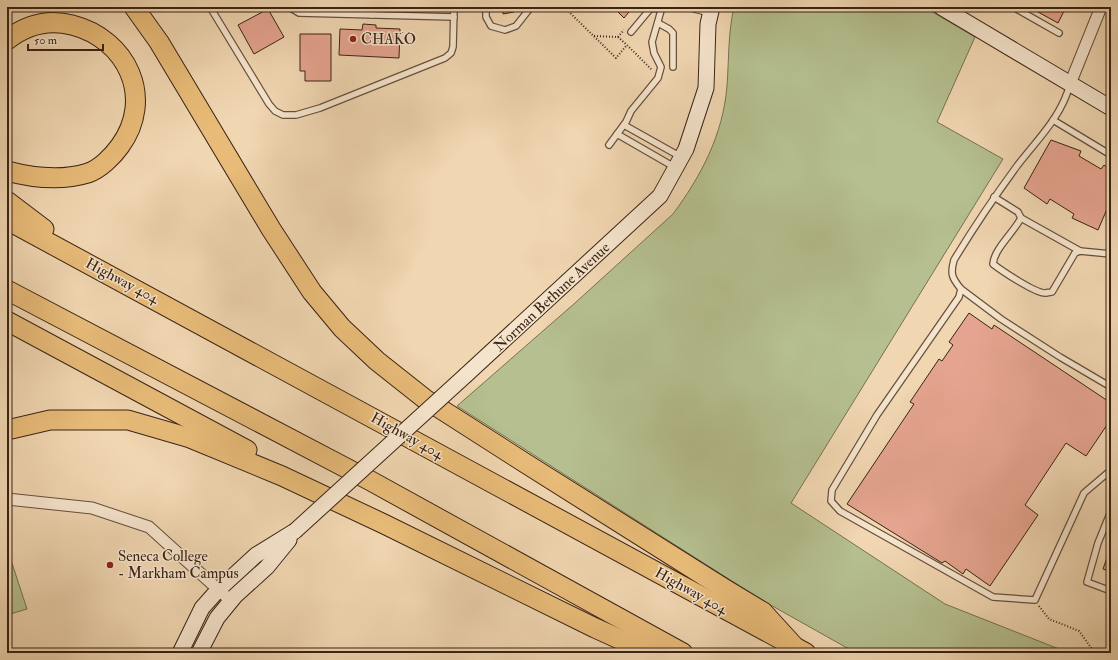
<svg xmlns="http://www.w3.org/2000/svg" width="1118" height="660" font-family="'IM FELL Double Pica',serif">
<rect width="100%" height="100%" fill="#f0d6b1"/>
<filter id="stains"><feTurbulence type="fractalNoise" baseFrequency=".005" numOctaves="4"/><feColorMatrix values="0 0 0 0 .2 0 0 0 0 .09 0 0 0 0 .02 0 0 0 .5 -.17"/></filter>
<radialGradient id="worn" r=".72"><stop offset=".6" stop-color="#630" stop-opacity="0"/><stop offset="1" stop-color="#630" stop-opacity=".3"/></radialGradient>
<!-- green -->
<g fill="#b5bf8f" stroke="#777152">
<path d="M734 7H924L975 37 937 122 1003 159 791 503 945 604 1059 649 1055 653H856L760 599 457 406 575 303 673 214C701 176 723 135 727 86 729 59 728 33 734 7Z"/>
<polygon points="7,548 27,609 7,615"/>
</g>
<!-- building -->
<g fill="#e5a48f" stroke="#392316">
<polygon points="503,7 518,7 514,12 503,14"/>
<polygon points="613,7 633,7 624,18"/>
<polygon points="1029,7 1066,7 1058,23"/>
<polygon points="268,9 284,37 254,54 238,25"/>
<polygon points="363,24 376,25 376,28 400,29 399,58 339,55 340,29 362,30"/>
<polygon points="300,34 331,34 331,81 305,81 305,71 300,71"/>
<polygon points="1051,140 1081,151 1079,156 1101,169 1104,165 1111,171 1111,202 1107,209 1098,230 1072,218 1074,214 1050,199 1047,204 1024,188"/>
<polygon points="969,313 992,329 994,325 1111,403 1111,419 1086,456 1066,443 1025,505 1038,515 990,586 966,569 963,574 945,561 942,563 847,504 914,404 910,402 939,359 942,361 953,345 949,342"/>
<polygon points="1111,546 1111,572 1103,569"/>
</g>
<g fill="none" stroke-linecap="round" stroke-linejoin="round">
<defs>
<g id="lane">
<polyline points="210,7 269,104 275,111 283,115 296,115 320,108 445,58 451,53 453,47 454,7"/>
<polyline points="289,7 299,13 454,17"/>
<polyline points="486,7 486,17 491,26 505,30 516,26 531,7"/>
<polyline points="687,7 710,13"/>
<polyline points="1013,7 1059,33"/>
<polyline points="372,15 372,7"/>
<polyline points="658,23 669,29 673,33 673,67"/>
<polyline points="631,32 651,8 661,9"/>
<path d="M1070 84C1062 116 1037 140 1017 166 995 196 974 227 954 260 950 274 952 278 961 289L959 297 877 415 832 490 831 501 840 511 993 597 1035 600 1084 493 1111 470"/>
<polyline points="1053,120 1111,155"/>
<polyline points="624,125 681,157"/>
<polyline points="617,134 676,168"/>
<polyline points="609,145 626,122 631,111 658,78 661,67 654,53 652,42 662,7"/>
<path d="M994 197 1018 212 1021 218C1014 232 994 249 993 264 1002 271 1035 293 1045 293 1046 293 1051 292 1052 292L1075 253 1080 251 1111 254"/>
<polyline points="1021,218 1080,251"/>
<polyline points="961,289 1001,319 1060,357 1111,387"/>
<polyline points="1111,511 1098,543 1087,582 1111,591"/>
</g>
<g id="street">
<polyline points="1070,84 1101,7"/>
<polyline points="7,499 92,508 149,527 231,601"/>
</g>
<g id="secondary">
<polyline points="941,7 1111,108"/>
<polyline points="466,375 660,196 686,149 706,88 708,24 712,7"/>
<polyline points="180,653 202,608 218,590 256,555 295,531"/>
<polyline points="199,653 217,618 235,596 267,567 289,540"/>
</g>
<g id="highway">
<polyline points="134,7 159,42 271,229 312,292 342,328 377,361 425,399 525,463 725,589 763,612 794,646"/>
<path d="M7 40C26 25 48 19 72 25 127 39 155 98 120 146 113 156 100 169 88 173 62 181 33 178 7 171"/>
<polyline points="7,201 44,229"/>
<polyline points="7,220 806,653"/>
<polyline points="7,290 369,480 683,653"/>
<polyline points="7,321 247,450"/>
<polyline points="7,430 50,420 128,420 190,438 282,476 384,524 595,628 650,653"/>
</g>
</defs>
<!-- lane casing -->
<use href="#lane" stroke="#67503d" stroke-width="8"/>
<!-- street casing -->
<use href="#street" stroke="#67503d" stroke-width="13"/>
<!-- secondary casing -->
<use href="#secondary" stroke="#392316" stroke-width="17"/>
<!-- highway casing -->
<use href="#highway" stroke="#392316" stroke-width="21"/>
<!-- path -->
<g stroke="#392316" stroke-width="2" stroke-dasharray="1 2" stroke-linecap="butt">
<polyline points="564,7 616,58 627,45 652,70"/>
<polyline points="594,36 618,37 627,45"/>
<polyline points="618,37 624,30"/>
<polyline points="1039,606 1049,619 1079,631 1095,653"/>
</g>
<!-- lane -->
<use href="#lane" stroke="#f5e4cc" stroke-width="5.5"/>
<!-- street -->
<use href="#street" stroke="#f5e4cc" stroke-width="11"/>
<!-- secondary -->
<use href="#secondary" stroke="#f5e4cc" stroke-width="15"/>
<!-- highway -->
<use href="#highway" stroke="#e8bb78" stroke-width="19"/>
<defs>
<polyline id="secondary-bridge" points="295,531 466,375"/>
</defs>
<!-- secondary-bridge casing -->
<use href="#secondary-bridge" stroke="#392316" stroke-width="17" stroke-linecap="butt"/>
<!-- secondary-bridge -->
<use href="#secondary-bridge" stroke="#f5e4cc" stroke-width="15"/>
</g>
<!-- markers -->
<g fill="#8f2418" stroke="#f5e4cc" stroke-width="1.5">
<circle cx="353" cy="39" r="4"/>
<circle cx="110" cy="565" r="4"/>
</g>
<g text-anchor="middle" dominant-baseline="central" stroke-width="3" stroke-linejoin="round" paint-order="stroke">
<!-- poi labels -->
<g font-size="15" fill="#392316" stroke="#f5e4cc" text-anchor="start">
<text x="361" y="39">CHAKO</text>
<text x="118" y="556">Seneca College<tspan x="118" dy="17">- Markham Campus</tspan></text>
</g>
<!-- street labels -->
<g font-size="15" fill="#392316" stroke="#f5e4cc">
<text transform="translate(122 281) rotate(28)">Highway 404</text>
<text transform="translate(552 297) rotate(-43)">Norman Bethune Avenue</text>
<text transform="translate(407 436) rotate(29)">Highway 404</text>
<text transform="translate(691 591) rotate(29)">Highway 404</text>
</g>
</g>
<!-- margin -->
<rect width="1118" height="660" fill="none" stroke="#f0d6b1" stroke-width="24"/>
<rect x="8" y="8" width="1102" height="644" fill="none" stroke="#392316" stroke-width="2"/>
<rect x="12" y="12" width="1094" height="636" fill="none" stroke="#392316"/>
<!-- scale -->
<path d="M28 44v6h75v-6" fill="none" stroke="#392316" stroke-width="2"/>
<text x="34" y="44" font-size="12" fill="#392316" stroke="#f5e4cc" stroke-width="3" paint-order="stroke">50 m</text>
<rect width="100%" height="100%" filter="url(#stains)"/>
<rect width="100%" height="100%" fill="url(#worn)"/>
</svg>
